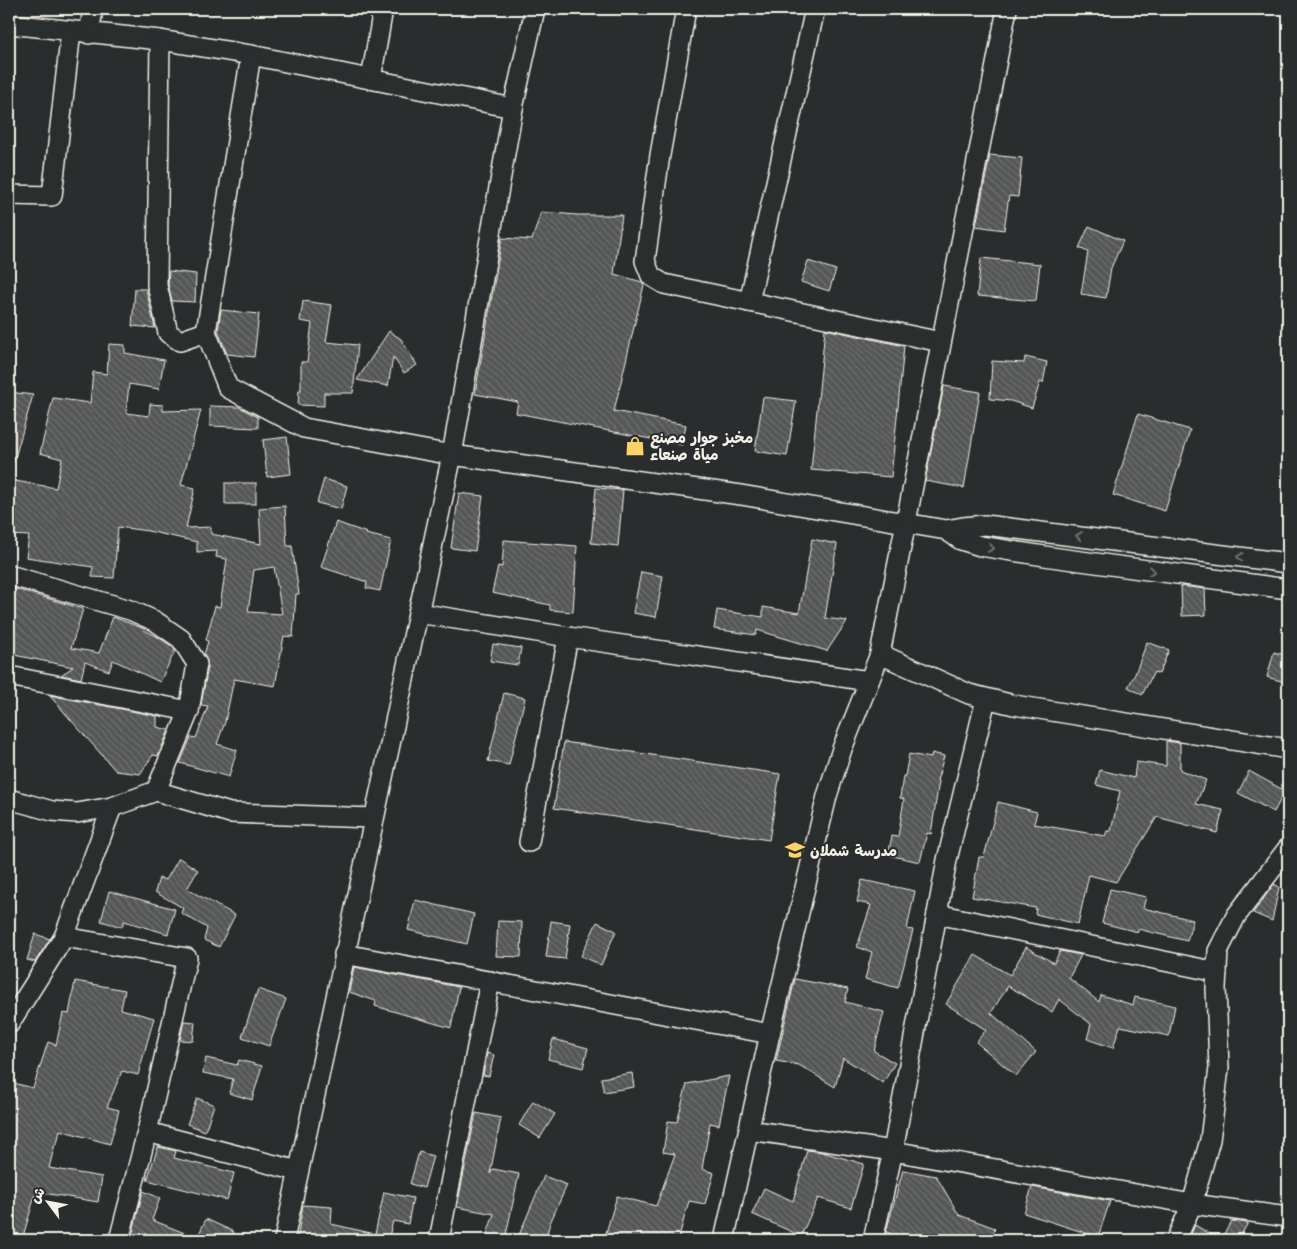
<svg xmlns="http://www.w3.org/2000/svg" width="1297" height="1249" font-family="Mali,'Playpen Sans Arabic',sans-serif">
<defs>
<pattern id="building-back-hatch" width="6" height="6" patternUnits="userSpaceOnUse" patternTransform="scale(1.25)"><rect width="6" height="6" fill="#555756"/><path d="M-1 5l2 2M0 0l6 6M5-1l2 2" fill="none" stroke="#6e706e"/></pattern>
</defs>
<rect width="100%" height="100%" fill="#2a2d2e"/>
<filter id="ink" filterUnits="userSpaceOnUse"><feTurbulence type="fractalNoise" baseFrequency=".02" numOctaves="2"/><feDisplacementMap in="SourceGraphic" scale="10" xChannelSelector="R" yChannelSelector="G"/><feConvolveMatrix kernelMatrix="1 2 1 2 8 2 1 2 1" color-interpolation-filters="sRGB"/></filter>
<g filter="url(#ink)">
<!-- building -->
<g fill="url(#building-back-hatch)" stroke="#f4f1e8" fill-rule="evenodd">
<polygon points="990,155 1022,158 1018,197 1009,196 1004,230 976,226"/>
<polygon points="541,212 577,215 622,215 614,274 642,282 644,285 614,411 686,425 682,445 516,413 518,402 475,394 502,238 532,240"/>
<polygon points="1089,226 1123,241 1111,268 1106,298 1081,294 1088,252 1079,248"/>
<polygon points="981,258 1040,264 1036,301 977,296"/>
<polygon points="808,261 836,270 829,291 801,282"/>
<polygon points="169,271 196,274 195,302 172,301 168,284"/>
<polygon points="135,289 146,289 155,328 132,326"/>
<polygon points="303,301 332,305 326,342 358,345 353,393 324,393 324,406 298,405 299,390 301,390 301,362 307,362 312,323 300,321"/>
<polygon points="221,310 259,314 254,357 227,354 218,331"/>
<polygon points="825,329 904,346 891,477 811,470"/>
<polygon points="389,331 401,339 417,365 404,373 393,357 388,386 357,380"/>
<path d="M109 344 125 345V353L164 360 159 389 129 384 126 413 149 416 150 404 163 405V411L201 410 181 485 195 488 186 528 211 527V534L261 544 259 508 285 506 287 546H292L299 594H296L293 637 284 636 275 686 234 679 225 722 217 744 237 750 229 777 180 763 191 737 196 738 208 706 201 705 208 666 204 655 208 641 206 640 215 606 220 607 227 559 216 557 217 551 197 552V542L148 531 118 527 114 578 92 577 93 567 26 557 29 536 9 535V480L56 488 62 459 40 453 53 398 90 403 93 372 107 374ZM274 567 282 614 248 612 254 570Z"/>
<polygon points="1025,357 1047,362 1043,383 1040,382 1032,408 1011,401 990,399 992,361 1024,363"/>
<polygon points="944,386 980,392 964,488 925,481"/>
<polygon points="9,392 33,395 12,468 9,467"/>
<polygon points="763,397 796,401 787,456 755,451"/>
<polygon points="210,406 239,407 258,417 258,428 210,426"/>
<polygon points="1138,414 1190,430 1165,511 1113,495"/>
<polygon points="287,437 291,474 267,477 263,440"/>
<polygon points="324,479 347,486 341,509 317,503"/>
<rect x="225" y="483" width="31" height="21"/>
<polygon points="596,488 623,490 618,546 591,543"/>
<polygon points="459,493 483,496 475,551 451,548"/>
<polygon points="336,522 367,533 366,534 391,540 380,591 366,588 367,582 321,567"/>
<polygon points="812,539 837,544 825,618 847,621 827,651 757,630 756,635 714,629 717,610 763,617 763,607 799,613"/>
<polygon points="504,540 577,546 573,612 550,610 550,605 492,593 498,566 502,567"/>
<polygon points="641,572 663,576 656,617 633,613"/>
<polygon points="1181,586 1205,589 1206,615 1182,616"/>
<polygon points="9,587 83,609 71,648 99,653 113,617 145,629 144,630 158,637 173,647 175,651 160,682 113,660 109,671 85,662 81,679 61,675 73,667 9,654"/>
<polygon points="1147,642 1169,650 1159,674 1154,672 1142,695 1128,687 1135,674"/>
<polygon points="493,644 521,648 518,665 490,661"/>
<polygon points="1274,652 1288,656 1288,683 1267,677"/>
<polygon points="504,693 525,698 509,765 488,761"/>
<polygon points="49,695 157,716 157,727 169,730 158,756 153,755 140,774 116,771"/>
<polygon points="1166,741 1180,743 1180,770 1206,780 1196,804 1223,810 1217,833 1157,817 1116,882 1089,875 1078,924 1035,914 1036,908 972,897 979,857 984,857 998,802 1037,812 1034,824 1105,836 1107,831 1111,831 1120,791 1096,785 1100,770 1134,778 1136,762 1166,766"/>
<polygon points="564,742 780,774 769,840 554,808"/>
<polygon points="932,753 944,756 937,781 939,781 931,834 927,833 920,862 888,855 892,836 898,837 904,799 900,798 903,776 905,776 909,754 931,758"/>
<polygon points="1249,771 1285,791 1274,812 1238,793"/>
<polygon points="179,858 198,870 187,889 235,915 219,947 204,940 207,928 181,913 183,908 155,892 159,878 166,880"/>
<polygon points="862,880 915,891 907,929 913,930 898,988 865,979 872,952 857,947 871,905 857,902"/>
<polygon points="1274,884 1279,887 1272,921 1253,913"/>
<polygon points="1110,889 1146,897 1143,908 1193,920 1187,941 1138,929 1138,932 1102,923"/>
<polygon points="109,891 175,909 168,934 124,921 122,927 101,921"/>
<polygon points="415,900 474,914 467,944 408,930"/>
<polygon points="498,921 522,922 521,957 496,956"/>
<polygon points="551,921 570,924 565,959 546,957"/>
<polygon points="597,922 616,931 601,965 581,956"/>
<polygon points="35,934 50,939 35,962 27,960"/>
<polygon points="1026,947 1054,963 1060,951 1081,955 1069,978 1099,1002 1101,995 1133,1005 1135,997 1175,1006 1169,1036 1120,1026 1113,1048 1087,1039 1091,1024 1059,999 1052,1012 1008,986 991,1013 1036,1052 1016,1076 976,1042 986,1030 946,1004 975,955 1010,975"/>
<polygon points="354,967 459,987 451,1028 375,1006 376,1001 349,992"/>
<polygon points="795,979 848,989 845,1002 884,1012 874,1051 895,1063 883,1083 843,1058 835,1087 799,1065 776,1061"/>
<polygon points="75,981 125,990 121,1009 154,1018 138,1075 122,1071 107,1107 119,1110 110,1144 60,1130 57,1144 55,1144 49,1168 102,1177 98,1202 43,1193 42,1196 35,1195 22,1240 9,1240 9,1082 33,1088 48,1042 56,1045 63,1013 69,1014"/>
<polygon points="258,989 286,999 269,1046 242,1037"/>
<polygon points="184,1021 195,1022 193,1041 180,1040"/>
<polygon points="553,1039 588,1048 583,1068 548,1059"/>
<polygon points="487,1053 494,1055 489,1076 483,1075"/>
<polygon points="206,1058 237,1065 239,1060 262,1066 252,1100 229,1093 233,1079 203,1073"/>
<polygon points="632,1073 634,1087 604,1092 601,1078"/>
<polygon points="729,1076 719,1125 710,1123 702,1169 714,1173 705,1204 689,1201 678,1240 624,1240 605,1236 617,1196 656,1206 675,1154 663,1152 668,1121 677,1122 687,1084"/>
<polygon points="197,1098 214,1105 205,1131 187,1124"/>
<polygon points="533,1101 555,1114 540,1138 519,1125"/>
<polygon points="476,1113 501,1118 490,1174 493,1169 519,1174 505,1240 485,1240 494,1214 457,1207"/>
<polygon points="158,1147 176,1151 174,1158 234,1173 227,1200 147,1180"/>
<polygon points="807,1150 822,1152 864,1164 851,1208 818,1198 801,1236 752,1214 764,1188 793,1201"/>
<polygon points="419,1152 433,1156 424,1188 410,1184"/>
<polygon points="903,1170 936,1176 959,1215 995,1228 991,1240 910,1240 886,1232"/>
<polygon points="544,1176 567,1185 550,1223 545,1240 517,1240"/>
<polygon points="1032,1187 1110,1201 1098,1237 1024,1213"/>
<polygon points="143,1191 160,1198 152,1220 197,1238 206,1219 234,1232 230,1240 131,1240"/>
<polygon points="384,1192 413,1198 408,1224 393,1221 388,1240 297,1240 303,1205 332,1207 331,1224 375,1234"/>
<polygon points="1232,1221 1248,1223 1238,1240 1188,1240 1195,1225 1220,1240"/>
</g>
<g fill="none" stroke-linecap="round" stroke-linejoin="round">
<defs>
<g id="street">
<polyline points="686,9 660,155 645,261 651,276 664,284 941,342"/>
<polyline points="9,24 160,40 251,55 513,108"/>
<polyline points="89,34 93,9"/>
<polyline points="160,40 157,285 168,333 180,341 206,332"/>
<polyline points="251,55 206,332 228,388 304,428 452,455 741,495 946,530 961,540 980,546 1051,557 1288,589"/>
<polyline points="371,79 383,9"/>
<polyline points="9,195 52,196 71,31"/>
<polyline points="749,302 815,9"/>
<polyline points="946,530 963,527 985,525 1288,563"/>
<polyline points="9,575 130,610 155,621 181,639 197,664 189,711 156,791"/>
<polyline points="418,613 568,637 869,681"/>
<polyline points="880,654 969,694 1014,705 1288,749"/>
<polyline points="9,676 189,711"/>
<polyline points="9,799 52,811 77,813 112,807 156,791 230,813 373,818"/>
<polyline points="529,842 568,637"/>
<polyline points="937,914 1217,972"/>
<polyline points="64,937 187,958 147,1132 119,1240"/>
<polyline points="344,954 770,1034"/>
<polyline points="9,1024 64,937 112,807"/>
<polyline points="749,1130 893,1151 1192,1204 1288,1217"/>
<polyline points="147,1132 298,1171"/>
<polyline points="284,1240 452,455 513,108 535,9"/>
<polyline points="439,1240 490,981"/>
<polyline points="724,1240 770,1034 827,796 842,749 880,654 1007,9"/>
<polyline points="873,1240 893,1151 947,860 986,699"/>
<polyline points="1176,1240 1192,1204 1210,1140 1219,1068 1216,988 1218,951 1236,916 1288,848"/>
</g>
</defs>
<!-- street casing -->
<use href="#street" stroke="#f4f1e8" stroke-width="22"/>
<!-- street -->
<use href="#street" stroke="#2a2d2e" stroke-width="19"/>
</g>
<!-- one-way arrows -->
<defs><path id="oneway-chevron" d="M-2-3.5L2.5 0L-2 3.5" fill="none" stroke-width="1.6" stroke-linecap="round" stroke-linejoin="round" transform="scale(1.25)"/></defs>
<g stroke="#71726f">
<use href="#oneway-chevron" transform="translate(1079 536) rotate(-173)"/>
<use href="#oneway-chevron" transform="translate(991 548) rotate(9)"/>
<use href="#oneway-chevron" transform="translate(1240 557) rotate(-173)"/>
<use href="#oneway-chevron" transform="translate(1152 571) rotate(8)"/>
</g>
</g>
<!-- icons -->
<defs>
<symbol id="shop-bare" viewBox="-9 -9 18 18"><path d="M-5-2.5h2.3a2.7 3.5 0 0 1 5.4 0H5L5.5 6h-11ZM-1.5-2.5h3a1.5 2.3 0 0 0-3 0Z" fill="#ffd166" stroke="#2a2d2e" stroke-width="2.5" paint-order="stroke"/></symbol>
<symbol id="school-bare" viewBox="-9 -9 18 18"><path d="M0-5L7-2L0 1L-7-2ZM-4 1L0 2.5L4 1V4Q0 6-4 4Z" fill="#ffd166" stroke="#2a2d2e" stroke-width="2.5" paint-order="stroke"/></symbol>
</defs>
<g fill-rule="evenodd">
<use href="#shop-bare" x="621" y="432" width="28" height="28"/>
<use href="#school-bare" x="781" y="836" width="28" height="28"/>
</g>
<g text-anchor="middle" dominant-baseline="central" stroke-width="4" stroke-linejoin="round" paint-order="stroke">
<!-- poi labels -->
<g font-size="15" font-weight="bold" fill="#f4f1e8" stroke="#2a2d2e" text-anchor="start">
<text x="650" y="437">مخبز جوار مصنع<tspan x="650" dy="17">مياة صنعاء</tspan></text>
<text x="810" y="850">مدرسة شملان</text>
</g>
</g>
<!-- margin -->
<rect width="1297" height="1249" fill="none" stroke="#2a2d2e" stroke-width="30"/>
<rect x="15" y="15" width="1267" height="1219" fill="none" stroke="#f4f1e8" stroke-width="2" filter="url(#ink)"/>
<!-- north arrow -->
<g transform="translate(48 1202) rotate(302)" stroke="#2a2d2e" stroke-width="4" paint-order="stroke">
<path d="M0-4L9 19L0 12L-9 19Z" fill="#f4f1e8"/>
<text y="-8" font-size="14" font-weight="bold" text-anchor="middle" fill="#f4f1e8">ش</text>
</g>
</svg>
